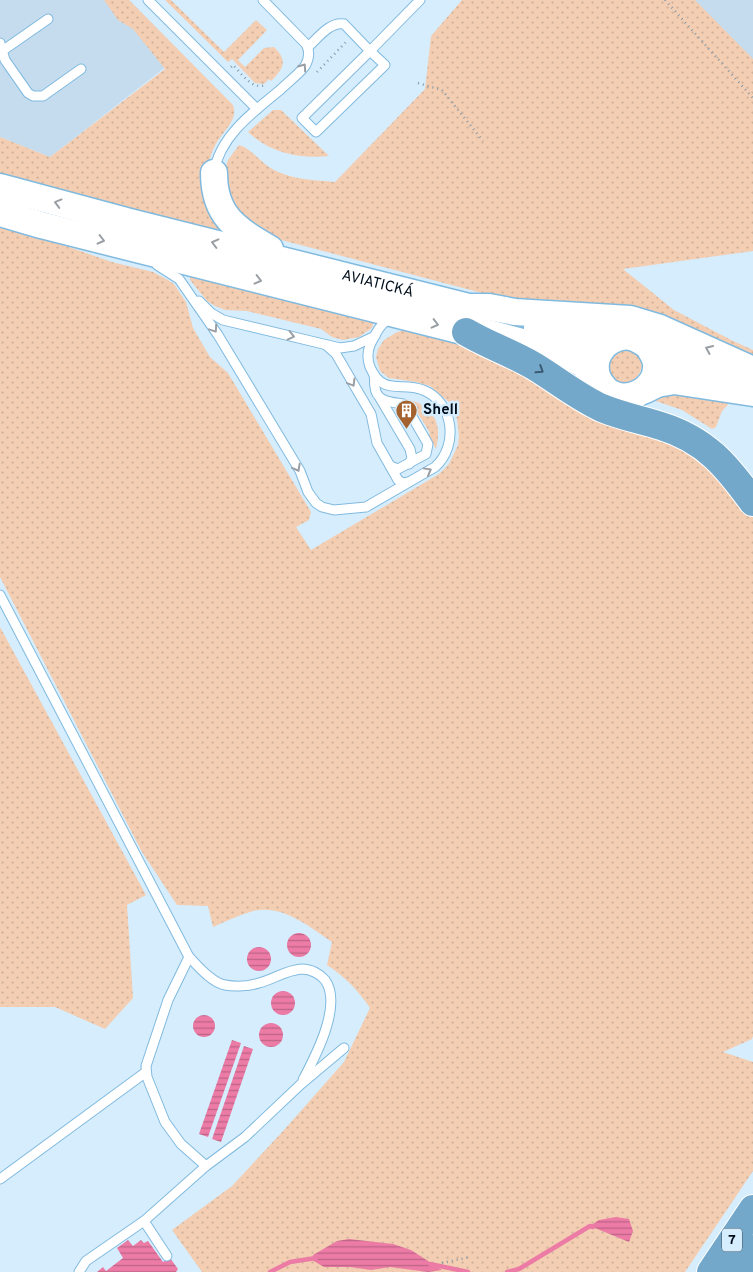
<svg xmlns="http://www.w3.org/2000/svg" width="753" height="1272" font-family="Overpass,sans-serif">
<defs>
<pattern id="grass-dots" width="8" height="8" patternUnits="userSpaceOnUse" patternTransform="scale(1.25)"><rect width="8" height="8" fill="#f3ceb3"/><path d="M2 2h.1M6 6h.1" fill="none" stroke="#cfb099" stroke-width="1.8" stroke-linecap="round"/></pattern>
<pattern id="water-rules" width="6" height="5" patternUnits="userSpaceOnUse" patternTransform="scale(1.25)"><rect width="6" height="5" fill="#ec7ba6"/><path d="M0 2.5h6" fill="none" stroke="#bd6386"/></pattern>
</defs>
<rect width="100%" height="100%" fill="#d6edfd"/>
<!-- built -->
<g fill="#c4dcee">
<polygon points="0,0 129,0 182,54 50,157 0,137"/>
<polygon points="680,0 753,0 753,81"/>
</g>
<!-- grass -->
<g fill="url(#grass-dots)">
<path d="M104 0H129L233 105C239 120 222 132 216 144 211 152 209 161 208 171L236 238 0 176V137L50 157 165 69 133 29 118 20Z"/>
<path d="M165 0H171L224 52 256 20 267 30 238 60 245 67 264 48 274 47C288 61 284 68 271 81L269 79 264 84 255 83 232 59 228 62Z"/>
<path d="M462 0H695L753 59V251L623 269 674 310 733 341 753 350V362L493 296 255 233 231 211 225 169 228 160 239 145C252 149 261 163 274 170 293 180 315 180 335 182L425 89 431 36Z"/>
<path d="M273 110H281L329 156C300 159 270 153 248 132Z"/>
<path d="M0 223 112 262 153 272 168 280 174 284 186 302 193 328 210 357 228 373 311 512 309 520 296 527 311 550 439 474 449 464 458 445 459 436 457 419 450 403 430 386 416 382 389 378 380 371 376 357 378 349 384 340 397 332 407 330 454 339 685 444 753 514V1036L752 1039 723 1052 753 1062V1171L685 1272H202L172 1230 232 1186 284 1130 344 1062 370 1008C358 990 345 977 327 965L332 942C309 926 282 904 253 911 240 915 226 921 213 927L208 906 177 905 142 852 0 577Z"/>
<polygon points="190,274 374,319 372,328 359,337 343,340 332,337 321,329 247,311 225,310 215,306 207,301 190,280"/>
<path d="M625 347C641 354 649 365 634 380L622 384 611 379 606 361 608 355Z"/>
<polygon points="655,392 737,395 722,411 716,427 712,429 682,410 650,399"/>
<path d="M406 399C433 405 443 422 436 449L428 435 430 433 414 407 412 408Z"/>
<polygon points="0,627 146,895 127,905 133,998 105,1029 55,1007 0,1007"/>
</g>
<!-- water -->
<g fill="url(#water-rules)">
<circle cx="299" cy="945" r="12"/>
<circle cx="259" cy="959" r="12"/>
<circle cx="283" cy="1003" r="12"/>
<circle cx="204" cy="1026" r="11"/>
<circle cx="271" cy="1035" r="12"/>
<polygon points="232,1040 241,1043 208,1137 199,1134"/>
<polygon points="244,1046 253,1049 221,1142 212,1139"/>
<polygon points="616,1217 629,1219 633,1231 629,1242 590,1226 599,1220"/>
<polygon points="349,1239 393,1244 411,1250 442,1270 428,1272 390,1267 371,1270 350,1267 324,1267 312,1260 313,1255 337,1241"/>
<polygon points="128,1240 133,1246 141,1240 144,1243 148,1241 163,1262 170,1258 178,1269 176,1272 97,1272 103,1267 106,1271 123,1258 117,1248"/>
</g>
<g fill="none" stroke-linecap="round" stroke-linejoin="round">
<!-- stream -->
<g stroke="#ec7ba6" stroke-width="4.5">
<polyline points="430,1264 468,1272"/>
<polyline points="270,1272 290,1262 316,1258"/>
<polyline points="507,1272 519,1269 590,1226 593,1227"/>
</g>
<defs>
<g id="service">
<polyline points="148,0 257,109"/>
<polyline points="0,43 5,60 28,93 33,96 43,96 81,69"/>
<path d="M308 47C317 39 330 21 344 24L370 51 420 0"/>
<polyline points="2,51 48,19"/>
<polygon points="370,51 385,65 316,132 302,118"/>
<path d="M214 172C220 136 253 112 280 90 288 82 298 75 305 66 309 59 310 51 306 44L263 0"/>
<path d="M157 265 179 279 218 335 300 471 308 492 316 503 322 507 334 510 366 507 435 467C459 446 454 402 423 390 402 381 383 397 370 367 367 359 367 353 370 345 375 335 380 323 391 318"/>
<polyline points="199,301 211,313 223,320 340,348 354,346 375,336"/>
<polyline points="326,345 336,354 371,414 377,443 398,480 403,483 409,482"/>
<path d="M374 375C375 379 374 383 375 387 376 402 392 402 403 404L406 406 428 444 426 454 398 469 390 466"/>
<polyline points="380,398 410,449 412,458 409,464"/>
<polyline points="0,595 189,957 168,1000 146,1066 147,1077 165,1122 181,1144 206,1166"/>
<path d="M189 957C198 966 212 983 225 985 235 987 249 986 259 983 274 979 286 970 302 969 311 969 320 974 325 980 343 1005 315 1057 303 1080"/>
<polyline points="0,1179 146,1072"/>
<polyline points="144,1221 167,1256"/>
<polyline points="79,1272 86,1261 144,1221 206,1166 245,1137 300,1085 344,1048"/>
</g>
<g id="secondary">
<path d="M214 173C214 216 236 229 270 249"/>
<path id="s1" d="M0 187 130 222 469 307H489L515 312 630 319 660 328 753 370"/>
<polyline points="0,213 41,225 466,332 485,332 560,352 583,364 603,386"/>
<polyline points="537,328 590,340 620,337"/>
<path d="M648 346C651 351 655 357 656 363 659 391 622 408 603 387 597 379 594 368 597 358 600 350 604 345 611 341 637 326 649 353 672 360 695 367 718 371 742 378"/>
<polyline points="645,390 657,384 674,381 753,393"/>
</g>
<g id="trunk">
<path d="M466 332C488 345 512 353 534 366 557 380 578 397 602 408 621 416 642 420 661 426 706 440 727 466 753 502"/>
<polyline points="711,1272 753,1209"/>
<polyline points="737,1272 753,1249"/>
</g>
</defs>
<!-- service casing -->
<use href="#service" stroke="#80badf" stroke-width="11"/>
<!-- secondary casing -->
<use href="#secondary" stroke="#80badf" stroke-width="29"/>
<!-- trunk casing -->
<use href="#trunk" stroke="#fff" stroke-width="30"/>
<!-- path -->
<g stroke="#8599a8" stroke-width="2.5" stroke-dasharray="1 4" stroke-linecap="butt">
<polyline points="665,0 753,98"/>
<path d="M231 67 233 65C242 74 252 90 265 85"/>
<polyline points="317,72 346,42"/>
<polyline points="418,83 442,90 483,141"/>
<polyline points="442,1263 470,1257"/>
</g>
<!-- service -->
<use href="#service" stroke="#fff" stroke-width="9"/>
<!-- secondary -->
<use href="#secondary" stroke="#fff" stroke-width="26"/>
<!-- trunk -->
<use href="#trunk" stroke="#73a8ca" stroke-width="28"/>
</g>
<!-- one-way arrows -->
<defs><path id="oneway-chevron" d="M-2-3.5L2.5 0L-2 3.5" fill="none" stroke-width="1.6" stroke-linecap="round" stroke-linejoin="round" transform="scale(1.25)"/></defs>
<g stroke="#999fa4">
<use href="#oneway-chevron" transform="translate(303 67) rotate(-55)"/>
<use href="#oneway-chevron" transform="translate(58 203) rotate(-165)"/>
<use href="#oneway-chevron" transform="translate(101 240) rotate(14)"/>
<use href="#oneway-chevron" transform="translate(215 243) rotate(-166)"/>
<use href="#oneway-chevron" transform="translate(258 280) rotate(14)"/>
<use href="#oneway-chevron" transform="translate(435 324) rotate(14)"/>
<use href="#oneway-chevron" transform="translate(214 329) rotate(56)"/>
<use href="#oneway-chevron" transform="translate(291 336) rotate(13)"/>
<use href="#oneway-chevron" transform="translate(709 349) rotate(-156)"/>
<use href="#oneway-chevron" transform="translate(352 383) rotate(59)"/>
<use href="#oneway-chevron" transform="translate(297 468) rotate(61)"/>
<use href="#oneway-chevron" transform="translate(428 471) rotate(-29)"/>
</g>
<use stroke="#3a5b72" href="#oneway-chevron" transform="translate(540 370) rotate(33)"/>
<!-- icons -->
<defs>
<symbol id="building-pin" viewBox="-11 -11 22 30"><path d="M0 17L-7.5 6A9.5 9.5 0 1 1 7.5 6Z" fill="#a4632e" stroke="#d6edfd"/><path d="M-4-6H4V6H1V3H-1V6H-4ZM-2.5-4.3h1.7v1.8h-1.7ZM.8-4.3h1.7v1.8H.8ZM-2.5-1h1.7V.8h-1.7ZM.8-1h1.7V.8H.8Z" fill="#fff"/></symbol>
</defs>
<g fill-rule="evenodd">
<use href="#building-pin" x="394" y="398" width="25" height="34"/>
</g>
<g text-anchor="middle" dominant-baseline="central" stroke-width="5" stroke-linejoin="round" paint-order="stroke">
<!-- shield labels -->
<rect fill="#d6edfd" stroke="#40515f" stroke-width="1" x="722" y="1228.5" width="20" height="23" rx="4"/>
<g font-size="14" font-weight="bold" fill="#000e1b">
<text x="732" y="1240">7</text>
</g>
<!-- street labels -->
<g font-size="15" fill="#000e1b" stroke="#d6edfd">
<text stroke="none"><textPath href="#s1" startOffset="390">AVIATICKÁ</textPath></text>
</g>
<!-- poi labels -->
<g font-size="15" font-weight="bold" fill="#000e1b" stroke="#d6edfd" text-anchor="start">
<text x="423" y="410">Shell</text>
</g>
</g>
</svg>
